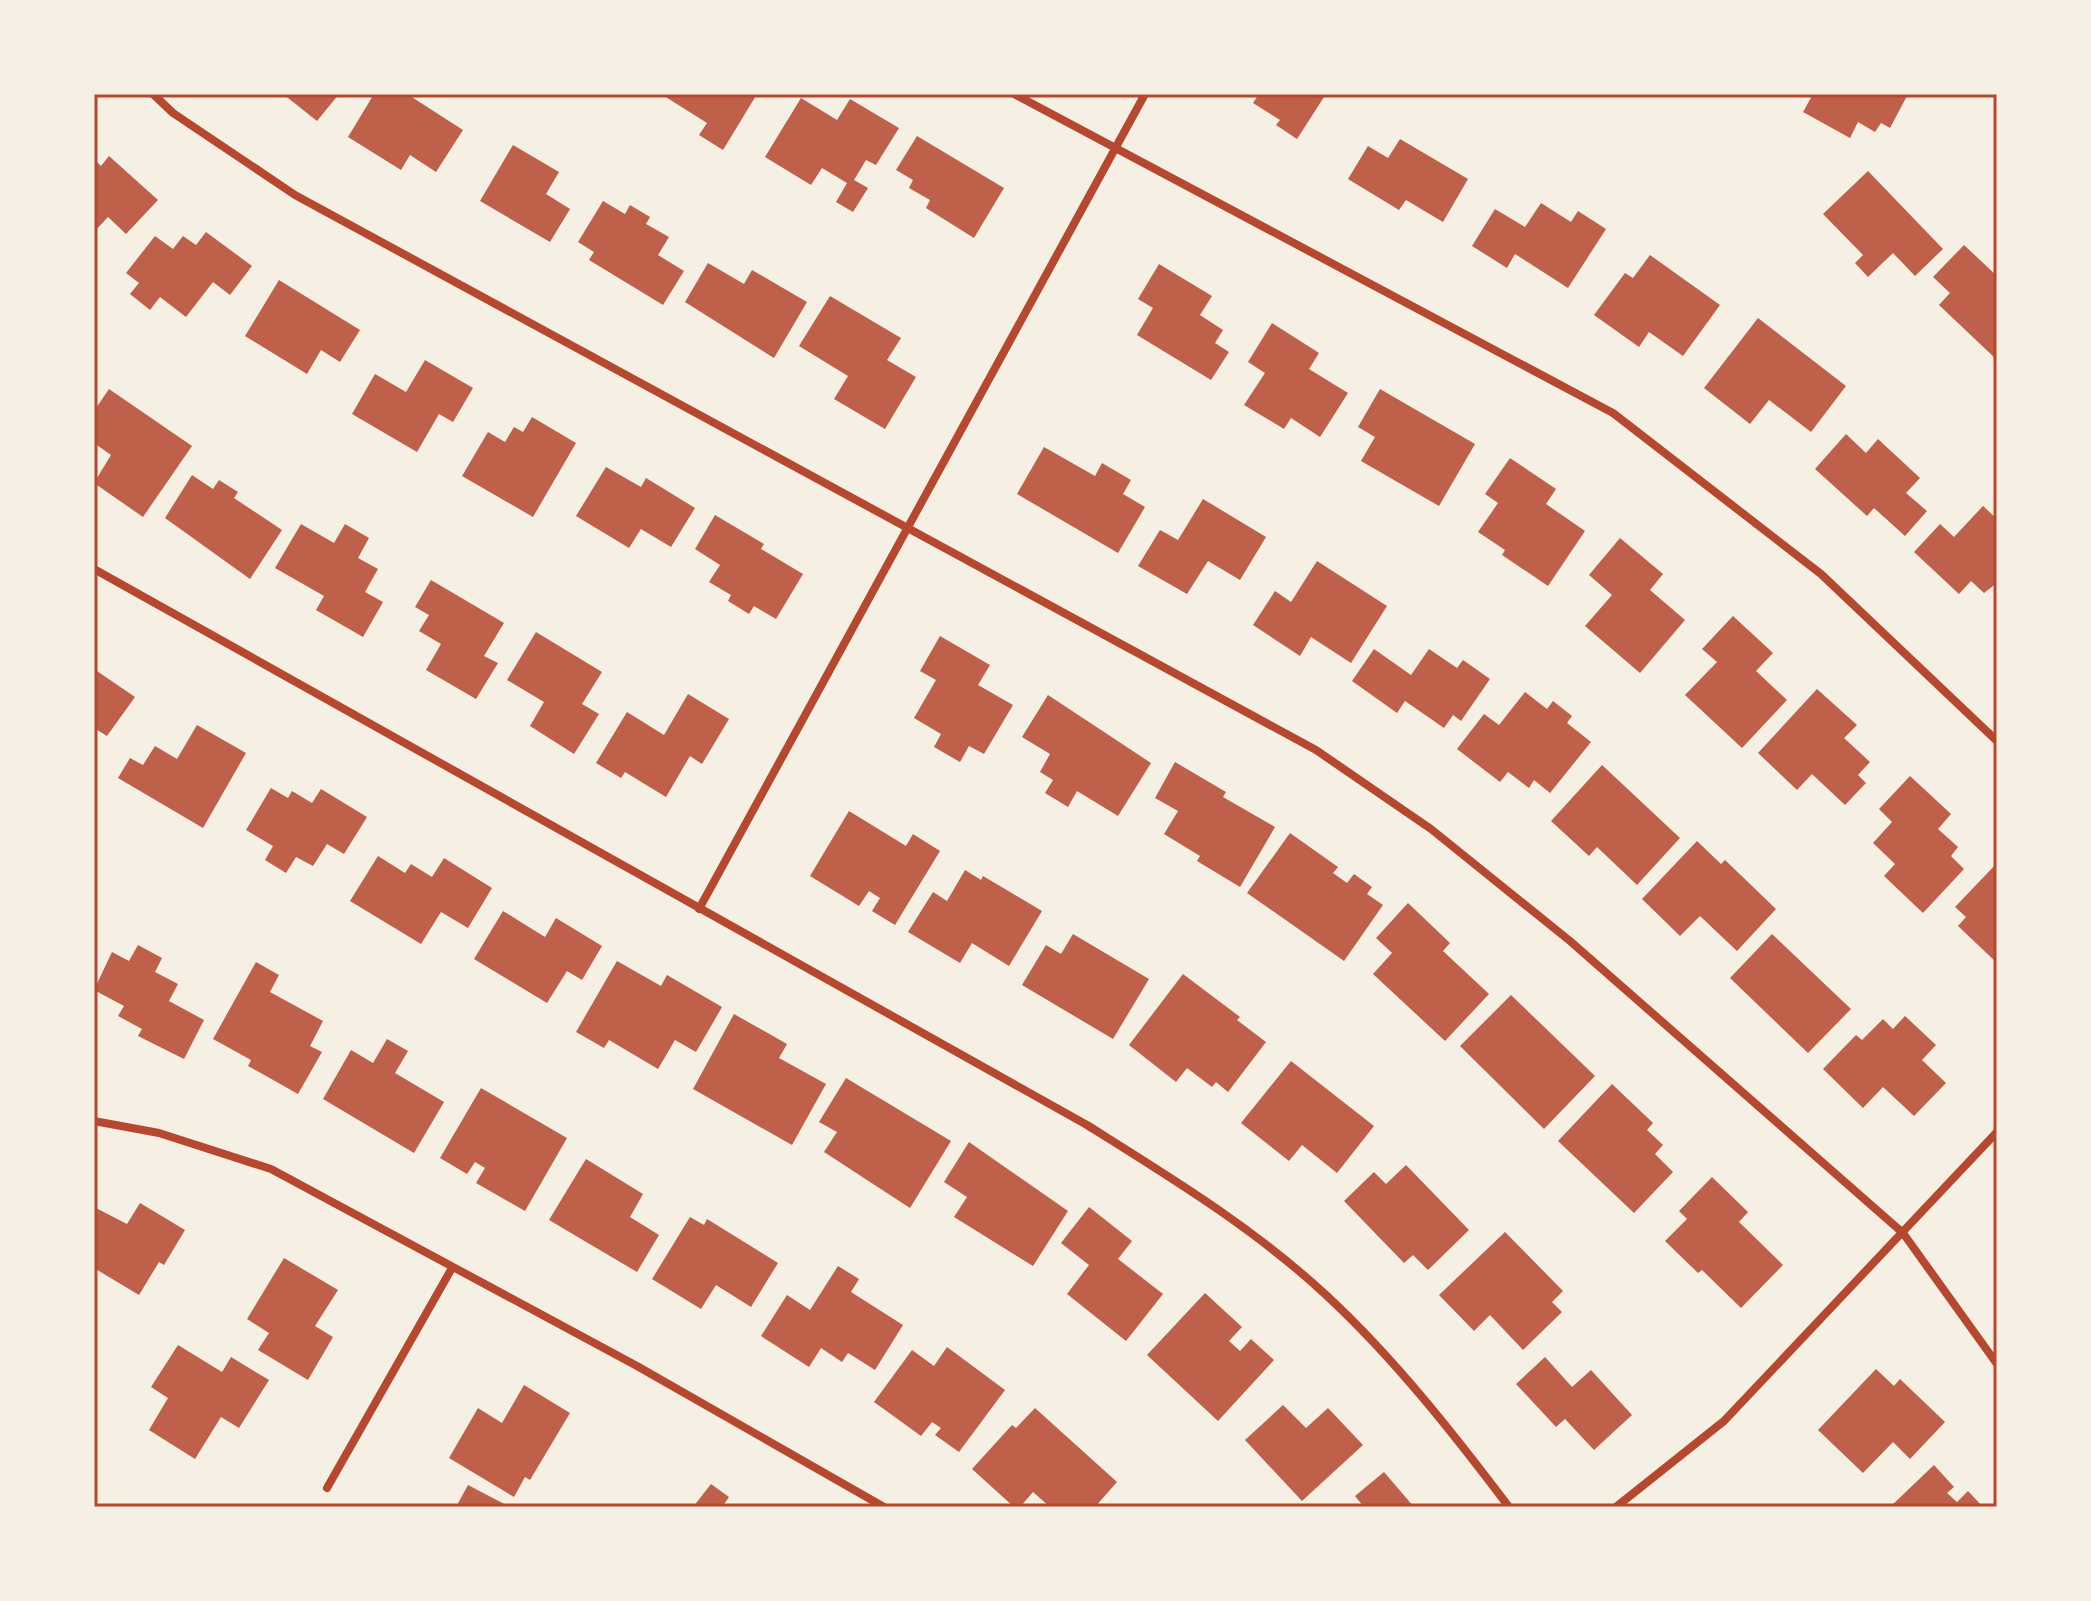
<svg xmlns="http://www.w3.org/2000/svg" width="2091" height="1601" font-family="'PT Sans',sans-serif">
<rect width="100%" height="100%" fill="#f6efe4"/>
<!-- building -->
<g fill="#bf614a">
<polygon points="283,94 339,94 317,121"/>
<polygon points="374,94 407,94 463,130 436,172 410,155 401,170 348,137"/>
<polygon points="661,94 757,94 723,150 699,135 707,123"/>
<polygon points="1259,94 1326,94 1297,139 1276,125 1280,120 1253,103"/>
<polygon points="1813,94 1908,94 1890,128 1881,123 1875,132 1858,122 1850,138 1803,112"/>
<polygon points="801,98 837,120 850,99 899,128 876,165 866,160 854,180 868,188 853,212 836,202 847,183 822,168 811,185 765,157"/>
<polygon points="917,136 1004,188 974,238 926,208 930,200 909,188 913,180 896,170"/>
<polygon points="1400,139 1468,179 1443,222 1406,200 1399,210 1348,179 1368,146 1388,158"/>
<polygon points="513,145 559,172 546,194 570,209 550,242 480,201"/>
<polygon points="109,156 158,200 126,234 108,217 94,232 94,159 101,166"/>
<polygon points="1868,171 1943,249 1915,276 1893,253 1868,277 1855,263 1863,255 1823,214"/>
<polygon points="603,201 625,214 630,205 650,217 646,224 669,237 658,255 684,271 663,305 589,260 594,252 578,242"/>
<polygon points="1541,203 1571,222 1578,211 1606,229 1568,288 1515,254 1507,268 1472,246 1495,209 1525,227"/>
<polygon points="206,232 252,266 230,295 213,282 186,317 160,297 150,310 130,294 139,283 126,273 155,236 173,249 183,236 196,245"/>
<polygon points="1964,245 1997,276 1997,360 1939,305 1950,293 1933,277"/>
<polygon points="1650,255 1720,305 1683,356 1649,332 1639,347 1594,315 1625,273 1633,278"/>
<polygon points="708,263 744,284 752,270 807,302 774,358 685,302"/>
<polygon points="1159,264 1212,296 1200,315 1223,330 1215,343 1229,352 1211,380 1137,335 1153,308 1138,299"/>
<polygon points="279,280 360,330 340,362 321,350 307,374 245,336"/>
<polygon points="830,296 901,338 887,360 916,377 885,429 834,399 848,376 799,346"/>
<polygon points="1758,318 1846,386 1811,432 1769,400 1750,424 1704,388"/>
<polygon points="1272,323 1319,353 1309,369 1348,393 1320,437 1291,418 1284,429 1244,405 1265,373 1248,362"/>
<polygon points="425,360 473,388 453,422 439,414 417,452 352,414 375,374 406,392"/>
<polygon points="109,389 192,446 143,517 94,483 111,455 94,443 94,411"/>
<polygon points="1380,389 1475,444 1439,506 1361,461 1375,437 1358,427"/>
<polygon points="532,417 576,443 533,517 462,476 488,432 505,442 514,427 523,432"/>
<polygon points="1846,434 1866,453 1878,439 1920,478 1906,493 1927,511 1905,536 1874,508 1867,516 1815,469"/>
<polygon points="1044,447 1095,476 1102,463 1131,480 1123,494 1145,507 1118,553 1017,494"/>
<polygon points="1510,458 1556,489 1546,504 1585,531 1548,586 1502,555 1505,550 1478,532 1498,503 1485,494"/>
<polygon points="606,467 641,487 646,478 695,508 671,547 641,529 629,548 576,516"/>
<polygon points="192,475 213,489 219,480 238,492 234,498 282,530 250,579 165,518"/>
<polygon points="1203,499 1266,537 1240,580 1208,561 1187,594 1138,566 1160,530 1178,540"/>
<polygon points="1983,506 1997,519 1997,583 1984,593 1971,581 1959,594 1914,552 1940,524 1954,537"/>
<polygon points="715,515 764,544 761,549 803,574 776,619 754,606 749,614 728,601 731,595 709,582 720,565 695,549"/>
<polygon points="301,524 334,543 345,524 369,538 358,558 378,569 365,592 383,602 363,637 316,610 324,596 275,568"/>
<polygon points="1620,538 1663,574 1650,590 1685,620 1640,673 1585,626 1612,595 1589,575"/>
<polygon points="1317,561 1387,606 1351,663 1311,637 1300,656 1253,625 1275,591 1291,602"/>
<polygon points="431,580 504,623 484,656 498,663 476,699 426,670 441,644 419,631 429,615 415,607"/>
<polygon points="1733,616 1773,653 1756,671 1787,700 1742,748 1685,695 1717,662 1702,649"/>
<polygon points="536,632 602,672 582,704 599,714 574,754 530,726 544,702 507,680"/>
<polygon points="940,636 990,665 978,685 1013,705 984,754 969,746 960,762 934,747 941,734 914,718 936,680 920,671"/>
<polygon points="1374,649 1411,675 1429,649 1457,668 1463,660 1490,679 1461,721 1453,715 1444,728 1405,701 1397,713 1352,681"/>
<polygon points="94,669 135,697 107,736 94,728"/>
<polygon points="1817,689 1857,725 1844,738 1870,762 1858,775 1866,783 1845,805 1812,774 1797,790 1758,753"/>
<polygon points="1525,692 1547,709 1553,701 1572,716 1567,723 1591,742 1550,793 1534,780 1529,788 1508,772 1500,782 1457,749 1484,714 1499,725"/>
<polygon points="688,694 729,719 702,764 690,756 666,797 625,772 621,778 596,763 627,712 664,735"/>
<polygon points="1048,695 1151,763 1118,816 1077,791 1068,807 1045,793 1053,780 1040,772 1050,754 1022,737"/>
<polygon points="197,725 246,753 203,828 118,778 130,758 143,765 155,746 177,759"/>
<polygon points="1175,762 1226,792 1223,797 1275,827 1240,887 1197,861 1200,856 1164,834 1178,811 1155,798"/>
<polygon points="1602,765 1680,838 1637,885 1597,847 1589,856 1551,821"/>
<polygon points="1910,776 1951,814 1938,829 1958,847 1951,856 1964,869 1923,913 1884,876 1895,864 1873,843 1892,822 1879,809"/>
<polygon points="271,788 288,798 292,791 312,803 321,789 367,817 344,854 327,844 313,866 296,857 286,873 265,860 273,846 246,830"/>
<polygon points="849,811 906,846 913,834 940,851 895,925 872,911 880,898 869,891 859,906 810,876"/>
<polygon points="1290,833 1338,867 1333,873 1347,883 1354,874 1372,887 1367,894 1383,905 1344,961 1247,893"/>
<polygon points="1697,841 1721,864 1725,860 1776,909 1737,951 1700,916 1680,936 1642,899"/>
<polygon points="378,856 405,873 411,864 432,877 444,858 492,888 468,928 441,912 421,944 350,901"/>
<polygon points="1997,863 1997,963 1958,926 1966,917 1955,907"/>
<polygon points="965,870 981,880 983,876 1042,911 1009,966 972,943 960,963 908,932 933,892 947,901"/>
<polygon points="1408,903 1450,943 1443,951 1489,994 1445,1041 1373,974 1392,953 1376,938"/>
<polygon points="503,911 545,937 556,918 602,946 582,980 567,971 547,1003 474,959"/>
<polygon points="1073,934 1149,979 1113,1039 1022,985 1046,945 1061,954"/>
<polygon points="1772,934 1851,1009 1808,1053 1730,978"/>
<polygon points="138,945 162,958 155,972 178,984 169,1001 204,1020 184,1059 138,1036 142,1029 118,1016 124,1006 94,990 112,952 129,961"/>
<polygon points="617,961 661,986 667,975 722,1007 696,1052 675,1040 658,1069 609,1040 604,1048 576,1032"/>
<polygon points="256,962 279,975 270,992 323,1021 310,1046 322,1052 298,1094 248,1066 251,1060 213,1039"/>
<polygon points="1183,974 1240,1017 1237,1020 1266,1042 1228,1092 1216,1082 1212,1087 1187,1068 1176,1082 1129,1045"/>
<polygon points="1511,995 1595,1076 1544,1129 1460,1046"/>
<polygon points="734,1014 787,1044 779,1058 826,1084 792,1145 693,1089"/>
<polygon points="1905,1016 1936,1045 1922,1060 1946,1083 1914,1116 1883,1087 1863,1108 1823,1069 1856,1035 1862,1040 1883,1019 1893,1029"/>
<polygon points="387,1039 408,1051 395,1073 444,1102 414,1153 323,1099 351,1050 373,1063"/>
<polygon points="1291,1061 1374,1126 1337,1173 1302,1145 1289,1161 1241,1123"/>
<polygon points="846,1078 951,1141 910,1208 824,1152 837,1132 819,1122"/>
<polygon points="1612,1084 1653,1123 1647,1130 1663,1145 1655,1154 1673,1172 1634,1213 1558,1141"/>
<polygon points="481,1088 567,1138 525,1211 476,1183 485,1168 475,1162 467,1174 440,1158"/>
<polygon points="969,1142 1068,1211 1033,1266 954,1217 967,1197 944,1182"/>
<polygon points="586,1159 643,1194 630,1217 659,1235 637,1272 549,1220"/>
<polygon points="1406,1165 1469,1230 1428,1270 1413,1255 1404,1263 1344,1201 1374,1172 1386,1184"/>
<polygon points="1712,1177 1748,1212 1739,1222 1783,1265 1741,1308 1702,1270 1698,1273 1665,1241 1687,1219 1679,1211"/>
<polygon points="140,1203 185,1230 164,1265 159,1262 139,1295 94,1268 94,1207 127,1224"/>
<polygon points="1089,1207 1132,1241 1118,1259 1163,1294 1126,1341 1067,1294 1089,1265 1061,1243"/>
<polygon points="690,1217 704,1225 707,1219 778,1263 751,1307 716,1285 701,1309 652,1279"/>
<polygon points="1505,1232 1563,1291 1552,1302 1562,1312 1523,1350 1490,1315 1474,1331 1439,1295"/>
<polygon points="284,1258 338,1290 315,1326 333,1337 308,1380 258,1350 269,1333 247,1319"/>
<polygon points="838,1266 859,1279 851,1292 903,1325 875,1370 848,1353 842,1362 821,1348 809,1367 761,1336 787,1295 810,1310"/>
<polygon points="1205,1293 1242,1327 1229,1341 1240,1351 1251,1339 1274,1360 1218,1421 1147,1355"/>
<polygon points="178,1345 222,1372 231,1357 269,1380 239,1428 221,1417 195,1459 149,1430 168,1398 151,1387"/>
<polygon points="947,1347 1005,1390 959,1452 935,1435 941,1428 932,1422 921,1436 874,1402 912,1350 934,1366"/>
<polygon points="1545,1357 1572,1387 1591,1370 1632,1415 1594,1450 1565,1419 1556,1427 1516,1384"/>
<polygon points="1876,1369 1894,1386 1900,1379 1945,1422 1910,1459 1893,1442 1863,1473 1818,1430"/>
<polygon points="524,1385 570,1413 530,1480 525,1477 514,1497 449,1458 478,1408 502,1423"/>
<polygon points="1283,1405 1306,1428 1328,1408 1363,1445 1302,1501 1245,1440"/>
<polygon points="1035,1408 1117,1482 1095,1507 1050,1507 1033,1492 1020,1507 1014,1507 972,1469 1012,1425 1016,1428"/>
<polygon points="1934,1465 1954,1487 1947,1493 1957,1502 1968,1491 1983,1507 1890,1507"/>
<polygon points="1384,1472 1414,1507 1364,1507 1355,1496"/>
<polygon points="711,1484 729,1497 722,1507 693,1507"/>
<polygon points="468,1485 510,1507 456,1507"/>
</g>
<g fill="none" stroke-linecap="round" stroke-linejoin="round">
<!-- minor -->
<g stroke="#b5482f" stroke-width="8">
<polyline points="153,94 173,113 295,195 1316,750 1431,829 1570,941 1903,1233 1997,1364"/>
<polyline points="1014,94 1613,413 1821,574 1997,741"/>
<path d="M94 569 1087 1125C1170 1177 1254 1228 1326 1295 1394 1358 1453 1433 1509 1507"/>
<polyline points="699,909 1145,94"/>
<polyline points="94,1121 159,1133 271,1169 637,1366 884,1507"/>
<polyline points="327,1488 452,1268"/>
<polyline points="1616,1507 1724,1421 1997,1132"/>
</g>
</g>
<!-- border -->
<rect width="2091" height="1601" fill="none" stroke="#f6efe4" stroke-width="192"/>
<rect x="96" y="96" width="1899" height="1409" fill="none" stroke="#b5482f" stroke-width="3"/>
</svg>
